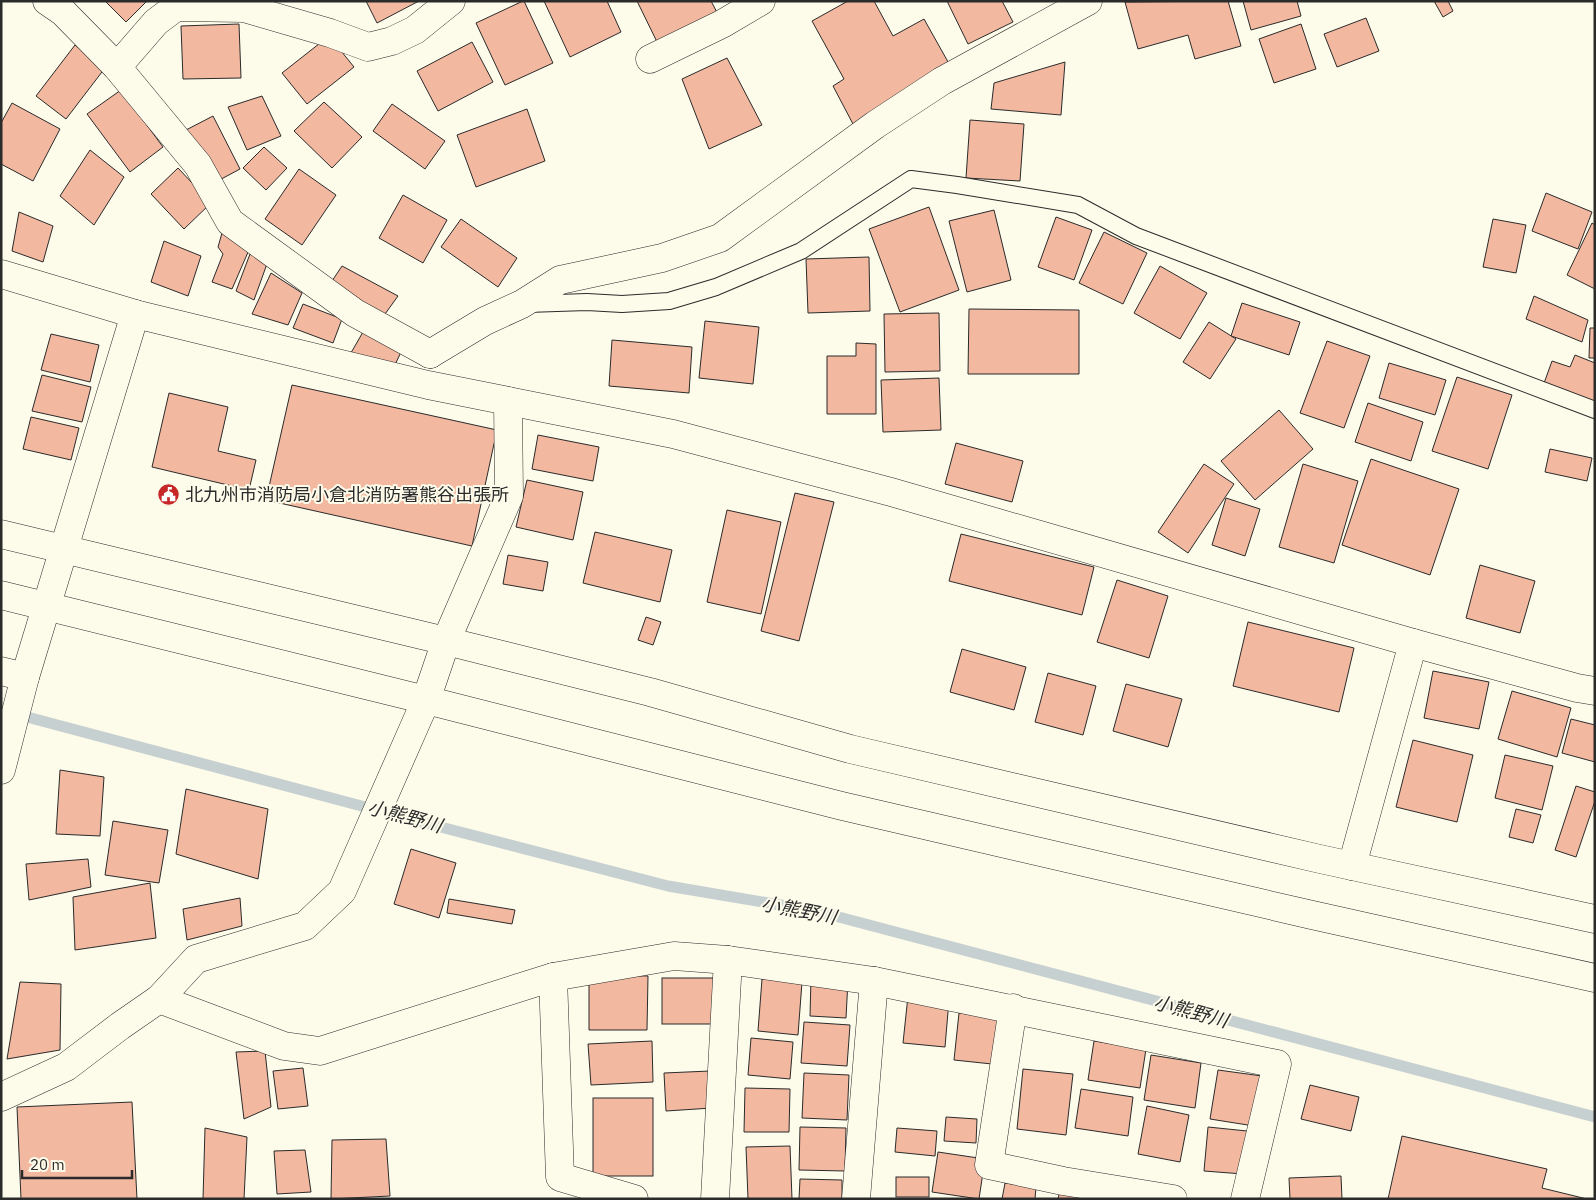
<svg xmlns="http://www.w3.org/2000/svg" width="1596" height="1200" font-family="'IBM Plex Sans','Noto Sans JP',sans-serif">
<rect width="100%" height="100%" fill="#fdfbea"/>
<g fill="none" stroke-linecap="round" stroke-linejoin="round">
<!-- stream -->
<polyline stroke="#c7d0d0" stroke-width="11" points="1,710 433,825 668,886 816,911 1595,1117"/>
</g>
<!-- building -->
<g fill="#f2b8a0" stroke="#2b2b2b">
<polygon points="105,1 147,1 126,22"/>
<polygon points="366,1 419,1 377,23"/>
<polygon points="523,1 524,1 553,63 505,85 476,23"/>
<polygon points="544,1 607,1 621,32 570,57"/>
<polygon points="637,1 711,1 720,18 660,48"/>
<polygon points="848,1 874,1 893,36 924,19 952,69 853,124 833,86 844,79 812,21"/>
<polygon points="947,1 1002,1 1013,22 968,44"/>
<polygon points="1228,1 1241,46 1195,59 1188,35 1138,49 1125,2"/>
<polygon points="1243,1 1297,1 1301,16 1251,30"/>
<polygon points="1434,1 1448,1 1453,11 1443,17"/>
<polygon points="1366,18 1379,51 1337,67 1324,34"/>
<polygon points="239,24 241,78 183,79 181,26"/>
<polygon points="1301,24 1316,69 1274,83 1259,39"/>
<polygon points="329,36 354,67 307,104 282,73"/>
<polygon points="472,42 493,82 438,111 417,71"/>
<polygon points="75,45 105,68 66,119 36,96"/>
<polygon points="727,58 762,125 709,149 682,79"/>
<polygon points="1065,62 1061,115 991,109 994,83"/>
<polygon points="121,90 163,147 130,172 87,114"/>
<polygon points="262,96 281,136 247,150 228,107"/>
<polygon points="324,102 362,137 332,168 294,131"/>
<polygon points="12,103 60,129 33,181 1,164 1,123"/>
<polygon points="392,104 445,141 425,169 373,131"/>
<polygon points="527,109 545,161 476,187 457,135"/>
<polygon points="213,116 240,169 212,184 186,130"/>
<polygon points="970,120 1024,124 1020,181 966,178"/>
<polygon points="264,147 287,168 266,190 243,168"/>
<polygon points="90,150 124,177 94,225 60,196"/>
<polygon points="178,168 211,203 184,229 151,194"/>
<polygon points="299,169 336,195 302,245 265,219"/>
<polygon points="1546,193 1592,212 1578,249 1532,231"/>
<polygon points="403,195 447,220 423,263 379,238"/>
<polygon points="929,207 959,290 900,312 869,229"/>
<polygon points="994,210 1011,280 967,292 949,221"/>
<polygon points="19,212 53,226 43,262 12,251"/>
<polygon points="1056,217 1092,230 1074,280 1038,267"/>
<polygon points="461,219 517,258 498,287 441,247"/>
<polygon points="1493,219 1526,225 1516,273 1483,267"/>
<polygon points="1592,223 1595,225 1595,289 1567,275"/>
<polygon points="224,226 252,243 232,289 212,282 223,254 218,247"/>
<polygon points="1104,232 1147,253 1123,304 1079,283"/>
<polygon points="164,241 201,256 188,296 151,282"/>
<polygon points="250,254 268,261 254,300 236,291"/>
<polygon points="869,257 870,311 808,313 806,259"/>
<polygon points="342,266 398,296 380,321 328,287"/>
<polygon points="1160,266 1207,293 1180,339 1134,313"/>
<polygon points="271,273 302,293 288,325 252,314"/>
<polygon points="1534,296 1588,320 1582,342 1526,319"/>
<polygon points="1242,303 1300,322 1289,355 1231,336"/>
<polygon points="303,304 342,319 333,343 293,328"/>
<polygon points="969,309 1079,310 1079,374 968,374"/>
<polygon points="939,313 940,371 885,372 884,314"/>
<polygon points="705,321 759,327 753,384 699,378"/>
<polygon points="1209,322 1236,339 1210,379 1183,362"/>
<polygon points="1590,328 1595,328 1595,358 1589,358"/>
<polygon points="363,332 402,350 393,369 348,358"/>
<polygon points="51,334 99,345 90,382 41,370"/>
<polygon points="612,340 692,347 689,393 609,386"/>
<polygon points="1327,341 1370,356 1344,428 1300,413"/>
<polygon points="856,343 876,344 876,414 827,414 827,356 856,356"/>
<polygon points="1575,355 1595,363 1595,406 1543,386 1552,361 1570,367"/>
<polygon points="1389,363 1446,380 1435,415 1379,398"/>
<polygon points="42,375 91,387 82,422 32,411"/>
<polygon points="1457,377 1512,395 1488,469 1432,451"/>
<polygon points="939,378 941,430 883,432 881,380"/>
<polygon points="292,385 497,430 472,546 266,500"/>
<polygon points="169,393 228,407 218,451 256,460 249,490 152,467"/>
<polygon points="1368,403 1423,422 1411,461 1355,442"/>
<polygon points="1279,410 1313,449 1255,500 1221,461"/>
<polygon points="31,417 79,428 71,460 23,449"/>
<polygon points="538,435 599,447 593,481 532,469"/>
<polygon points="956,443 1023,461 1012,502 945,484"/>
<polygon points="1550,449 1592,458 1587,481 1545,472"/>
<polygon points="1371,459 1459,489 1430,575 1342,545"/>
<polygon points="1204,464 1234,484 1188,553 1158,532"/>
<polygon points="1303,464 1358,481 1334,563 1279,547"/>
<polygon points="527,480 583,492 573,540 516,527"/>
<polygon points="795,493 834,502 799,641 761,631"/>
<polygon points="1226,498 1260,509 1245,556 1212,545"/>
<polygon points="727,510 781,522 761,614 707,602"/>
<polygon points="595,532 672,550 660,602 583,583"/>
<polygon points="961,534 1094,567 1082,615 949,581"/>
<polygon points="508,555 548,562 543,591 503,584"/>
<polygon points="1480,565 1535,581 1520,633 1466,618"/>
<polygon points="1117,580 1168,596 1149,658 1097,642"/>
<polygon points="646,617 661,622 653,645 638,640"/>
<polygon points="1248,622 1354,648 1339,712 1233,686"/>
<polygon points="962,649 1026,667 1014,710 950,692"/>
<polygon points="1433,671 1489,682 1479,729 1424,718"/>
<polygon points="1048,673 1096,686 1083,735 1035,722"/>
<polygon points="1126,684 1182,699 1168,747 1113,731"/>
<polygon points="1512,691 1571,708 1557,757 1498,739"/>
<polygon points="1571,719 1595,725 1595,762 1562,753"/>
<polygon points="1413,740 1473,755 1457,822 1396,807"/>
<polygon points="1505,755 1553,766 1542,810 1495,798"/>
<polygon points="60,770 104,777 100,836 56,834"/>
<polygon points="1576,786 1595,792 1595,801 1576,857 1555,850"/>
<polygon points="186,789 268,809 258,879 176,854"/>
<polygon points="1516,809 1541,815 1533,843 1509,837"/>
<polygon points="113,821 168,830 159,883 105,875"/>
<polygon points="411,849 456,863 439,918 394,904"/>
<polygon points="88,859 91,887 29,900 26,864"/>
<polygon points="150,883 156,938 75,950 73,897"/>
<polygon points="240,898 242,926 187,940 183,909"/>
<polygon points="449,899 515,910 512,924 447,913"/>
<polygon points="589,975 648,976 647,1030 589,1030"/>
<rect x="662" y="978" width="55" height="46"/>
<polygon points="811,978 848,980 846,1018 810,1016"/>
<polygon points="762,979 802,982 798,1035 758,1031"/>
<polygon points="20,982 61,984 60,1050 7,1059"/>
<polygon points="908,996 949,1000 945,1047 903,1043"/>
<polygon points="959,1013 998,1017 992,1064 954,1060"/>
<polygon points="804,1022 850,1025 847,1066 801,1063"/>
<polygon points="751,1038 793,1042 790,1079 748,1075"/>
<polygon points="652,1041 653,1082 591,1085 588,1044"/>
<polygon points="1094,1041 1146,1049 1140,1088 1088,1080"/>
<polygon points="265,1051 271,1107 244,1119 236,1052"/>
<polygon points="1151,1055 1201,1063 1195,1108 1144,1100"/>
<polygon points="303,1068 308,1106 278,1109 273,1071"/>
<polygon points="1023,1069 1073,1074 1066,1135 1017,1129"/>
<polygon points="1218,1070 1262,1076 1254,1126 1210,1119"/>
<polygon points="710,1071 712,1108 666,1111 664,1073"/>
<polygon points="804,1073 849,1075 847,1120 802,1118"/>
<polygon points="1310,1085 1359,1097 1351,1131 1301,1119"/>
<polygon points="745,1088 790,1089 789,1132 744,1132"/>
<polygon points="1081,1089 1133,1097 1128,1136 1075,1128"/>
<rect x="593" y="1098" width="60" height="78"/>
<polygon points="132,1102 137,1199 21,1199 17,1107"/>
<polygon points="1147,1106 1189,1115 1180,1162 1138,1154"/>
<polygon points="946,1117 977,1119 976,1143 944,1141"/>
<polygon points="800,1127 846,1128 845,1171 799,1170"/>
<polygon points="1208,1127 1247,1131 1243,1174 1204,1171"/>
<polygon points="205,1128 247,1137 244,1199 203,1199"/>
<polygon points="897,1128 937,1131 935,1156 895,1152"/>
<polygon points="1402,1136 1547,1169 1542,1188 1587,1199 1388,1199"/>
<polygon points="386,1139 390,1196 331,1199 332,1140"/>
<polygon points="790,1146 792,1199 748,1199 746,1147"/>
<polygon points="305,1150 311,1192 277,1194 274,1151"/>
<polygon points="938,1152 985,1159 979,1199 932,1192"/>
<polygon points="1341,1176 1342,1199 1290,1199 1289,1178"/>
<rect x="896" y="1177" width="33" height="20"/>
<polygon points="800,1179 842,1180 842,1199 799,1199"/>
<polygon points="1005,1183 1036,1187 1035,1199 1002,1199"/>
<polygon points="1060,1190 1106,1199 1058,1199"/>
</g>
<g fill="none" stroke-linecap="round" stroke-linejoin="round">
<defs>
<polyline id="service" points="527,304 587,302 622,304 669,301 716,287 801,251 911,179 957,185 1078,205 1136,236 1595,410"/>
<g id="minor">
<polyline points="47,1 63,12 117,67 198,165 230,222 355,313 430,354"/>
<polyline points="650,59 722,24 761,1"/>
<polyline points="117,67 156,22 176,7 244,8 330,33 368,47 392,41 415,30 451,1"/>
<polyline points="430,354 485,321 522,304 560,280 662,258 720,238 875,125 942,81 1088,1"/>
<polyline points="1,671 25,677"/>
<polyline points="1,770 25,677 135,314"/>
<polyline points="1352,866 1413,643"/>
<polyline points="553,977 674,956 728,960 874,981 1277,1064 1245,1199"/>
<polyline points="159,999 284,1046 320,1051 553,977 560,1177 634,1199"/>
<polyline points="1013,1008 989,1165 1063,1181 1173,1199"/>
<polyline points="1,1097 66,1067 120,1026 159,999 196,959 305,926 342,891 426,700 446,641 509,496 508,401"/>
<polyline points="715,1199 728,960"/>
<polyline points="856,1199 874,981"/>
</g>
<g id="tertiary">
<polyline points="1,274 135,314 428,385 673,434 891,492 1413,643 1577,688 1595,691"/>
<polyline points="1,534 446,641 650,692 850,749 1320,859 1595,919"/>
<polyline points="1,595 426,700 842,806 1312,915 1595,978"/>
</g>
</defs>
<!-- service casing -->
<use href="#service" stroke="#2b2b2b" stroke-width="18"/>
<!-- minor casing -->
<use href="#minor" stroke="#2b2b2b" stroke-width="29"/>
<!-- tertiary casing -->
<use href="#tertiary" stroke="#2b2b2b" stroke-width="29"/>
<!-- service -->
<use href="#service" stroke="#fdfbea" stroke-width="16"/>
<!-- minor -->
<use href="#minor" stroke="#fdfbea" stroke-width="28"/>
<!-- tertiary -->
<use href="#tertiary" stroke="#fdfbea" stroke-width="28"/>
</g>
<!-- icons -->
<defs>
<symbol id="civic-disc" viewBox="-11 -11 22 22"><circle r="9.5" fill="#c62828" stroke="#fdfbea"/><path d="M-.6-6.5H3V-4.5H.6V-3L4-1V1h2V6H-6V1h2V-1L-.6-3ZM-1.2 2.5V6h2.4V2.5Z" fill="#fff"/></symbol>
</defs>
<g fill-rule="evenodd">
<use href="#civic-disc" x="156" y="482" width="25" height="25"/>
</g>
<g text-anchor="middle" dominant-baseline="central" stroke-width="4" stroke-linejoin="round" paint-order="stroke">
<!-- poi labels -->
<g font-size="18" fill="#2b2b2b" stroke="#fdfbea" text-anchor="start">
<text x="185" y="494">北九州市消防局小倉北消防署熊谷出張所</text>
</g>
<!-- water labels -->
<g font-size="19" font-style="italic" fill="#2b2b2b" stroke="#fdfbea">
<text transform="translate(405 816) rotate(15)">小熊野川</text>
<text transform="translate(799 910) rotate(11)">小熊野川</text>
<text transform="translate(1191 1011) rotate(15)">小熊野川</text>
</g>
</g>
<!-- border -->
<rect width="1596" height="1200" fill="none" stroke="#2b2b2b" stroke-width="5"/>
<!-- scale -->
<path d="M22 1170v8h110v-8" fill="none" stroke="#2b2b2b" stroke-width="2.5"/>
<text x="30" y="1170" font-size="15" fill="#2b2b2b" stroke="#fdfbea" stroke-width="4" paint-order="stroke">20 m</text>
</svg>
